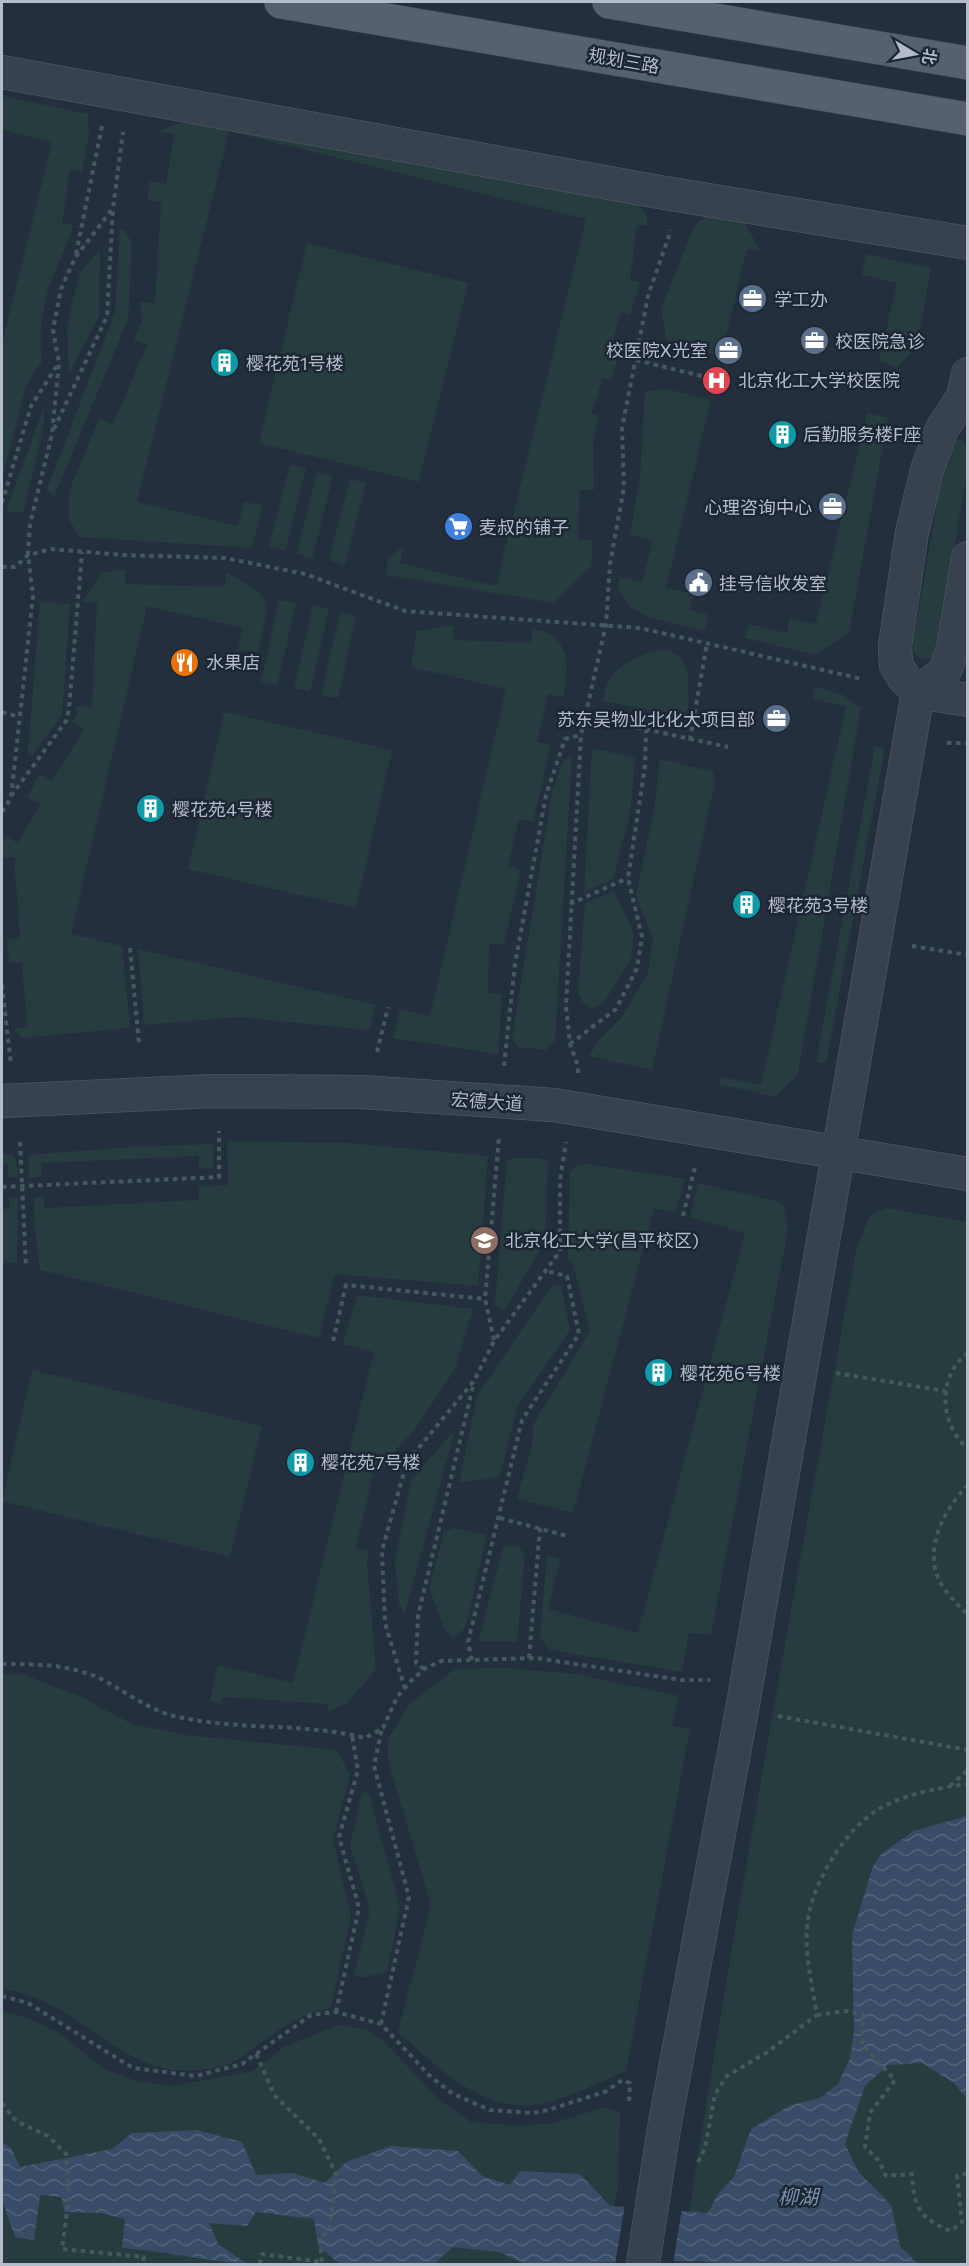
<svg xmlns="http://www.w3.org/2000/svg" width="969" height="2266" font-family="Commissioner,'Noto Sans SC',sans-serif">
<defs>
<pattern id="water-waves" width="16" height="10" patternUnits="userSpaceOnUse" patternTransform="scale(1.5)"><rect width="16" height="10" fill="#394c67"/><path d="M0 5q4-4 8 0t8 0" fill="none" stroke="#53647b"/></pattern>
</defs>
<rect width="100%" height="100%" fill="#242f3e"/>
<!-- green -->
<g fill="#263c3f">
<path d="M2 96 88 114 89 134 82 172 70 170 62 223 73 225C69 243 61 257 54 273 43 300 38 333 42 361L26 385 2 480V344L52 143 2 129Z"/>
<polygon points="195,118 632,197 647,215 647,225 637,225 630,280 640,282 630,315 621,312 608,357 617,361 611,380 603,378 591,414 599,416 593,442 594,490 580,490 578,539 593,540 591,566 554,603 386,575 388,558 403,547 400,563 496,586 586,219 229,131 137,502 238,526 244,502 263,505 252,548 80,537 69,520 69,491 99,419 113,424 147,345 134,339 142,321 140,302 155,303 161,202 147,200 150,181 166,184 174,134 158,131"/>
<polygon points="713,210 741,215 760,251 747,249 721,356 667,343 661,308 694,226"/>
<polygon points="120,229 125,231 132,243 128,319 54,497 47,489 115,312"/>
<polygon points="307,243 468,283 419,482 259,443"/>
<polygon points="100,250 99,316 69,374 67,326 80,272"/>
<polygon points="866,254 931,268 917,347 897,368 879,361 897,283 862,275"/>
<polygon points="666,389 711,400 666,588 693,594 690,610 708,615 705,631 648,617 630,607 617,588 620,577 642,582 653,541 630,534 640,478 645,391"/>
<polygon points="45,404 43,429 23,513 6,511"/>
<polygon points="867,413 888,418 849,633 815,655 745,638 749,624 787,633 790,618 816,624"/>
<polygon points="963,439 967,449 967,471 938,647 934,657 925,660 917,656 912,649 939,491 956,440"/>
<polygon points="290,464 306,469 285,551 269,547"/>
<polygon points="317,472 333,476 312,558 296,554"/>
<polygon points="350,479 366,483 345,565 329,560"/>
<path d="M125 569V584L225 587 226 572C276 600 270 597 258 652L238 651 243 628 147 606 71 934 122 946 130 1028 22 1038 14 1029 27 1027 22 962 9 963 7 940 20 938 14 857 2 858V841L5 836 18 843 40 805 27 797 40 774 52 781 84 729 72 722 77 716 76 706 92 707 97 603 82 602 102 573Z"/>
<polygon points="279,600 296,603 277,686 261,682"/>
<polygon points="40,602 70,604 62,715 32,755 28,752"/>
<polygon points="313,605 329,609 310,692 294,688"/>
<polygon points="340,612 356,616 338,698 321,695"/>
<path d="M454 625 453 640 531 643 532 629C571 632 569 668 563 697L548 694 537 742 551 745 533 822 519 819 508 866 521 870 504 944H489L488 993 502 994 498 1054 393 1038 400 1010 430 1016 506 689 411 667 417 631Z"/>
<path d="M664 650C694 655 688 685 688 710L683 716 603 701C606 669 635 654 664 650Z"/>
<polygon points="815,686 843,695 861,708 798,1074 775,1097 719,1084 721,1077 761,1085 846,707 813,699"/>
<polygon points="224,712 392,750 356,908 188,869"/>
<polygon points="875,746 885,748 826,1063 816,1062"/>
<polygon points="592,748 635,758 630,815 613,879 584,892"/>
<polygon points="572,757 555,1040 546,1050 517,1047 512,1039 552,792 563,760"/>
<polygon points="660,759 713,772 715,782 652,1070 589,1056 600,1039 622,1017 648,973 653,937 636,896 655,804"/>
<polygon points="614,890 634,933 631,959 603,1004 591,1008 581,1001 578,991 585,904"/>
<polygon points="138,949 376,1005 369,1030 240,1017 144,1025"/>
<polygon points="227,1141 348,1143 488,1156 478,1286 335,1274 319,1338 40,1270 34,1221 34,1198 43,1195 45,1208 199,1200 199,1187 228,1185"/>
<polygon points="213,1144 213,1168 199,1169 199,1156 42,1163 41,1177 29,1178 28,1155 131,1147"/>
<polygon points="12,1154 16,1158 18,1177 8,1177 8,1164 2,1164 2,1155"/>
<polygon points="514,1158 540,1158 548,1162 545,1242 504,1311 495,1305 507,1160"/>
<polygon points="586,1164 685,1179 676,1213 654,1208 573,1513 517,1499 532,1445 533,1425 590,1331 573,1263 568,1259 570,1172 577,1165"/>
<polygon points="698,1183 780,1202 784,1207 788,1229 711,1635 689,1633 682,1672 550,1650 540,1638 547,1555 560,1559 548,1609 638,1633 745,1233 690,1217"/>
<polygon points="9,1197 18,1198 17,1264 2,1260 2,1209 10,1209"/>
<path d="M887 1208 967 1222V2264H681C733 1925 795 1588 856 1251L870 1215Z"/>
<polygon points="552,1285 561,1285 570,1330 517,1407 500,1477 459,1483 477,1396"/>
<polygon points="357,1295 473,1309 455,1369 415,1429 392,1454 388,1468 375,1465 356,1548 369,1551 367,1563 376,1670 346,1704 327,1712 328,1704 223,1697 222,1705 210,1700 218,1665 293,1683 374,1352 343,1344"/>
<polygon points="32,1370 262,1426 230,1557 2,1501"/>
<polygon points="455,1430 404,1616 399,1603 395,1559 411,1480"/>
<polygon points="453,1528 487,1535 465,1629 453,1637 446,1632 429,1588 444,1532"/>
<polygon points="508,1546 519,1547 525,1555 517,1642 478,1641 503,1548"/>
<path d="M505 1668 576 1674 679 1696 672 1726 690 1729 626 2071C600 2082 573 2096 545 2103 487 2118 436 2066 398 2032L431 1905 388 1760V1739L410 1703 455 1669Z"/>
<path d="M2 1674 25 1675 79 1696 132 1724 185 1735 337 1750 350 1775 333 1840 351 1916 331 2008C304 2013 284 2025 262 2042 250 2051 238 2062 223 2066 146 2085 116 2042 57 2008 40 1998 21 1993 2 1988Z"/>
<polygon points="365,1792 369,1794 400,1907 387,1972 360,1978 354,1974 370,1910 350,1845 361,1796"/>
<polygon points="2,2011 28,2018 56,2031 106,2070 139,2082 173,2086 253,2071 285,2046 339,2025 366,2029 385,2042 438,2099 471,2122 518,2126 552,2123 606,2107 620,2112 618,2187 601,2264 2,2264"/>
</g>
<!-- water -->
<path fill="url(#water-waves)" d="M967 1816V2099L954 2083 922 2063 888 2065 865 2086 845 2144 858 2171 891 2205 900 2246 918 2264H720L701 2261 525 2264 499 2252 453 2247 434 2264H340L318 2246 314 2219 256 2212 247 2226 209 2223 218 2244 247 2264H245C203 2260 163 2251 122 2248L125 2219 100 2213 65 2212 61 2197 40 2195 34 2240 15 2237 2 2200V2142L11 2148 20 2167 112 2149 132 2133 197 2130 242 2142 256 2175 292 2173 325 2183 346 2162 391 2146 458 2151 482 2176 510 2185 520 2171 580 2174 610 2206 708 2213 718 2194 734 2177 751 2129 790 2105 820 2098 838 2084 850 2058 854 2032 852 1935 873 1866 882 1853 914 1831Z"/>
<!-- pier -->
<polygon fill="#242f3e" points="625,2204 682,2208 673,2264 615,2264"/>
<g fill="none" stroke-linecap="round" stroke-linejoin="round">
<defs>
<g id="minor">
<polyline points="2,72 659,192 968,243"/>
<polyline points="968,374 963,397 942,429 927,470 912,532 895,646 896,665 904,678 918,692 968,700"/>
<polyline points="2,1101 213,1091 361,1092 554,1105 968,1174"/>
<polyline points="643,2264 664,2128 742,1710 918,692 944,673 953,649 968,558"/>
</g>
<g id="major">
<polyline points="281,2 968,119"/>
<polyline points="609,2 968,63"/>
</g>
</defs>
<!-- minor casing -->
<use href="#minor" stroke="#565f6c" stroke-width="34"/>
<!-- major casing -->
<use href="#major" stroke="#414a57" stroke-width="34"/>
<!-- path -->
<g stroke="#44595c" stroke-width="4" stroke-dasharray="4.5 4.5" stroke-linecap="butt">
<polyline points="76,254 102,126"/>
<polyline points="636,360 710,378"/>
<polyline points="54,429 107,316 113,208"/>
<polyline points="2,503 31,406 58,364"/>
<polyline points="2,567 15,567 28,555 52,549 123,555 225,558 305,574 405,611 640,628 862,679"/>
<polyline points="2,712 19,717"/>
<polyline points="584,716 728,747"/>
<polyline points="690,740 707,643"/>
<polyline points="947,743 968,743"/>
<polyline points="11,796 66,721 69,709 82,552"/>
<polyline points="2,812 11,798 33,596 28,555 30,524 52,434 59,363 53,330 61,289 75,258 113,208 123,132"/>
<polyline points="570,904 628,878"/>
<polyline points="912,946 968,955"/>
<polyline points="130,948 139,1044"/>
<polyline points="2,985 11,1065"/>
<polyline points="570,1044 616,1009 637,968 642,937 628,878 645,766 646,731"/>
<polyline points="377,1052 388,1007"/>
<polyline points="504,1066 515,964 546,795 565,739 581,735"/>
<polyline points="578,1073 578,1066 570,1044 566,1006 581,735 606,624 610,564 624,487 622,428 648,296 671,230"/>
<polyline points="20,1142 26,1267"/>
<polyline points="2,1187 219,1177 219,1131"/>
<polyline points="683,1216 695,1167"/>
<polyline points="494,1340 485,1299 499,1137"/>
<polyline points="333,1341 346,1285 485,1299"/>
<path d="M968 1353C936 1376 940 1425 968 1449"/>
<polyline points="836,1373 945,1391"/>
<path d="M968 1485C947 1507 929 1537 935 1569 939 1587 956 1603 968 1615"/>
<polyline points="500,1518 567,1536"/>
<polyline points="529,1658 540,1528"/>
<polyline points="472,1660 468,1642 522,1420 579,1334 567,1276 546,1271"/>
<path d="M2 1664C33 1664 62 1664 92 1675 119 1686 145 1709 174 1716 236 1731 302 1722 365 1738L383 1728 397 1697 411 1681 424 1669 441 1661 536 1658 681 1680H710"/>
<polyline points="424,1669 416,1663 418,1616 474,1382"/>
<polyline points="405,1689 385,1623 382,1550 407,1462 474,1381 494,1341 560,1251 560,1180 566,1142"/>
<polyline points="778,1716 968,1750"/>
<polyline points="950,1786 968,1770"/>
<polyline points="2,1996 28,2003 133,2068 196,2076 242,2064 311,2015 336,2012 381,2024 431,2077 453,2094 490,2110 532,2113 548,2110 607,2091 622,2080 630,2083 629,2101"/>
<polyline points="336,2012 359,1908 339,1837 358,1770 352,1735"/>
<path d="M817 2015 846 2011 863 2014 862 2044 895 2080 870 2113 865 2147 879 2161 886 2176 912 2174C914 2206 919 2219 951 2231L962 2222 957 2176 968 2173"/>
<polyline points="381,2024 409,1897 374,1766 382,1728"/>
<polyline points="256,2054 275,2096 319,2139 336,2174 330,2228 320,2240 322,2262 327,2264"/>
<polyline points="2,2103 16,2121 48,2136 66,2154 69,2195 62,2249 144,2257 142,2264"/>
<path d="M698 2162 705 2148 715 2094 727 2076 766 2053 817 2015C812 1983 802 1946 809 1914 816 1877 847 1828 879 1809 905 1794 938 1788 968 1784"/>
<polyline points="260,2264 262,2254 322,2262"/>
</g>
<!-- minor -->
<use href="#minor" stroke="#38414e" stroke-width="33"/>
<!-- major -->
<use href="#major" stroke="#56606e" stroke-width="33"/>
</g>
<!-- icons -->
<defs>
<symbol id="office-disc" viewBox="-11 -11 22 22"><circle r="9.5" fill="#5c6f8a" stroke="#1d2633"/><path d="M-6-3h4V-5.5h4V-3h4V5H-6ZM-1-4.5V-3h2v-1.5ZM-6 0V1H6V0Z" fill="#fff"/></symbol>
<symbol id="building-disc" viewBox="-11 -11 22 22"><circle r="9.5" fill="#0f9aa8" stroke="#1d2633"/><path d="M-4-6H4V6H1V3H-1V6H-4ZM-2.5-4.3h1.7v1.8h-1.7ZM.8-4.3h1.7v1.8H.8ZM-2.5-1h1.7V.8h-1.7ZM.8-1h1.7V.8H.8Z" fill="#fff"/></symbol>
<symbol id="hospital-disc" viewBox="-11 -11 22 22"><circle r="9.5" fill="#e0444e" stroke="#1d2633"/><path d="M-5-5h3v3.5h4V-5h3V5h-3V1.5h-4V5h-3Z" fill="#fff"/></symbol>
<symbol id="supermarket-disc" viewBox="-11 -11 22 22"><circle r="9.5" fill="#3f7fe0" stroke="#1d2633"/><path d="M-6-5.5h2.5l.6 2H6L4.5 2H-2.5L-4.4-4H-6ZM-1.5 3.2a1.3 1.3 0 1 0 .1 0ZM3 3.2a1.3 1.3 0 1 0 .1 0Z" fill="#fff"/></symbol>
<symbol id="civic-disc" viewBox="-11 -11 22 22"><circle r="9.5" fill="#5c6f8a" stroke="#1d2633"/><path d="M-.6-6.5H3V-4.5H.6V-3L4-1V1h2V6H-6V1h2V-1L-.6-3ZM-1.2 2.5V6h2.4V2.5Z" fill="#fff"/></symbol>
<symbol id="restaurant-disc" viewBox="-11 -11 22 22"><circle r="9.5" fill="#e8710a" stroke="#1d2633"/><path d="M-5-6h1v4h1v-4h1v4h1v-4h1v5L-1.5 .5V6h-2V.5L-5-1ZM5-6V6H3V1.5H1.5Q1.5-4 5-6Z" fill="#fff"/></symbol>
<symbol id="university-disc" viewBox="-11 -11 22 22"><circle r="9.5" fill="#8d6e63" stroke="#1d2633"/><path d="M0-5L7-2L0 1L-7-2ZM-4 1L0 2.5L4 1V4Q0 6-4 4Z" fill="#fff"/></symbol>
</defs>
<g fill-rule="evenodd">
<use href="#office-disc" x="736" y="282" width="33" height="33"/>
<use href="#office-disc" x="798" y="324" width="33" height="33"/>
<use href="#office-disc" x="712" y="334" width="33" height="33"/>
<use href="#building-disc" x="208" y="346" width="33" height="33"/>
<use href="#hospital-disc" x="700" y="364" width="33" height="33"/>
<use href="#building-disc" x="766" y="418" width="33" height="33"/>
<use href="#office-disc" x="816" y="490" width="33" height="33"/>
<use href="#supermarket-disc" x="442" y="510" width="33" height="33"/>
<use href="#civic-disc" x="682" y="566" width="33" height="33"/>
<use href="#restaurant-disc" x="168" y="646" width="33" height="33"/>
<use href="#office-disc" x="760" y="702" width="33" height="33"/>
<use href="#building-disc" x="134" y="792" width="33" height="33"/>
<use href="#building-disc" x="730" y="888" width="33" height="33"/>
<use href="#university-disc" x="468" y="1224" width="33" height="33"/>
<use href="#building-disc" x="642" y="1356" width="33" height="33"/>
<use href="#building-disc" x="284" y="1446" width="33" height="33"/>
</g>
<g text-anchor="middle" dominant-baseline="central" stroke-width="5" stroke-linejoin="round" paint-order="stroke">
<!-- street labels -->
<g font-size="18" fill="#b4bcc9" stroke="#1d2633">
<text transform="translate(624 60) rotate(10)">规划三路</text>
<text transform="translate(487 1101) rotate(4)">宏德大道</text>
</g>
<!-- poi labels -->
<g font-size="18" fill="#b4bcc9" stroke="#1d2633" text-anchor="start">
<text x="774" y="299">学工办</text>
<text x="835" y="341">校医院急诊</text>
<text x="708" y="350" text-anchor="end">校医院X光室</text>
<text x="246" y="363">樱花苑1号楼</text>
<text x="738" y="380">北京化工大学校医院</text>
<text x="803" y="434">后勤服务楼F座</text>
<text x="812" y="507" text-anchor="end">心理咨询中心</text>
<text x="479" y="527">麦叔的铺子</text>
<text x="719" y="583">挂号信收发室</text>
<text x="206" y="662">水果店</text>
<text x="755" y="719" text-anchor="end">苏东吴物业北化大项目部</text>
<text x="172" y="809">樱花苑4号楼</text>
<text x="768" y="905">樱花苑3号楼</text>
<text x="505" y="1240">北京化工大学(昌平校区)</text>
<text x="680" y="1373">樱花苑6号楼</text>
<text x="321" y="1462">樱花苑7号楼</text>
</g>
<!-- water labels -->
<g font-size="20" font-style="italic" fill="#7c92b1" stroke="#1d2633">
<text x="798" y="2196">柳湖</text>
</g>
</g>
<!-- border -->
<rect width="969" height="2266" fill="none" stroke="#b4bcc9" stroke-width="6"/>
<!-- north arrow -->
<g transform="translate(915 54) rotate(100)" stroke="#1d2633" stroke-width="4.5" paint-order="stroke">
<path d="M0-4.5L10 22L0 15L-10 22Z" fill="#b4bcc9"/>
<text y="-9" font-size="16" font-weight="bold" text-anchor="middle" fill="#b4bcc9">北</text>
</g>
</svg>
